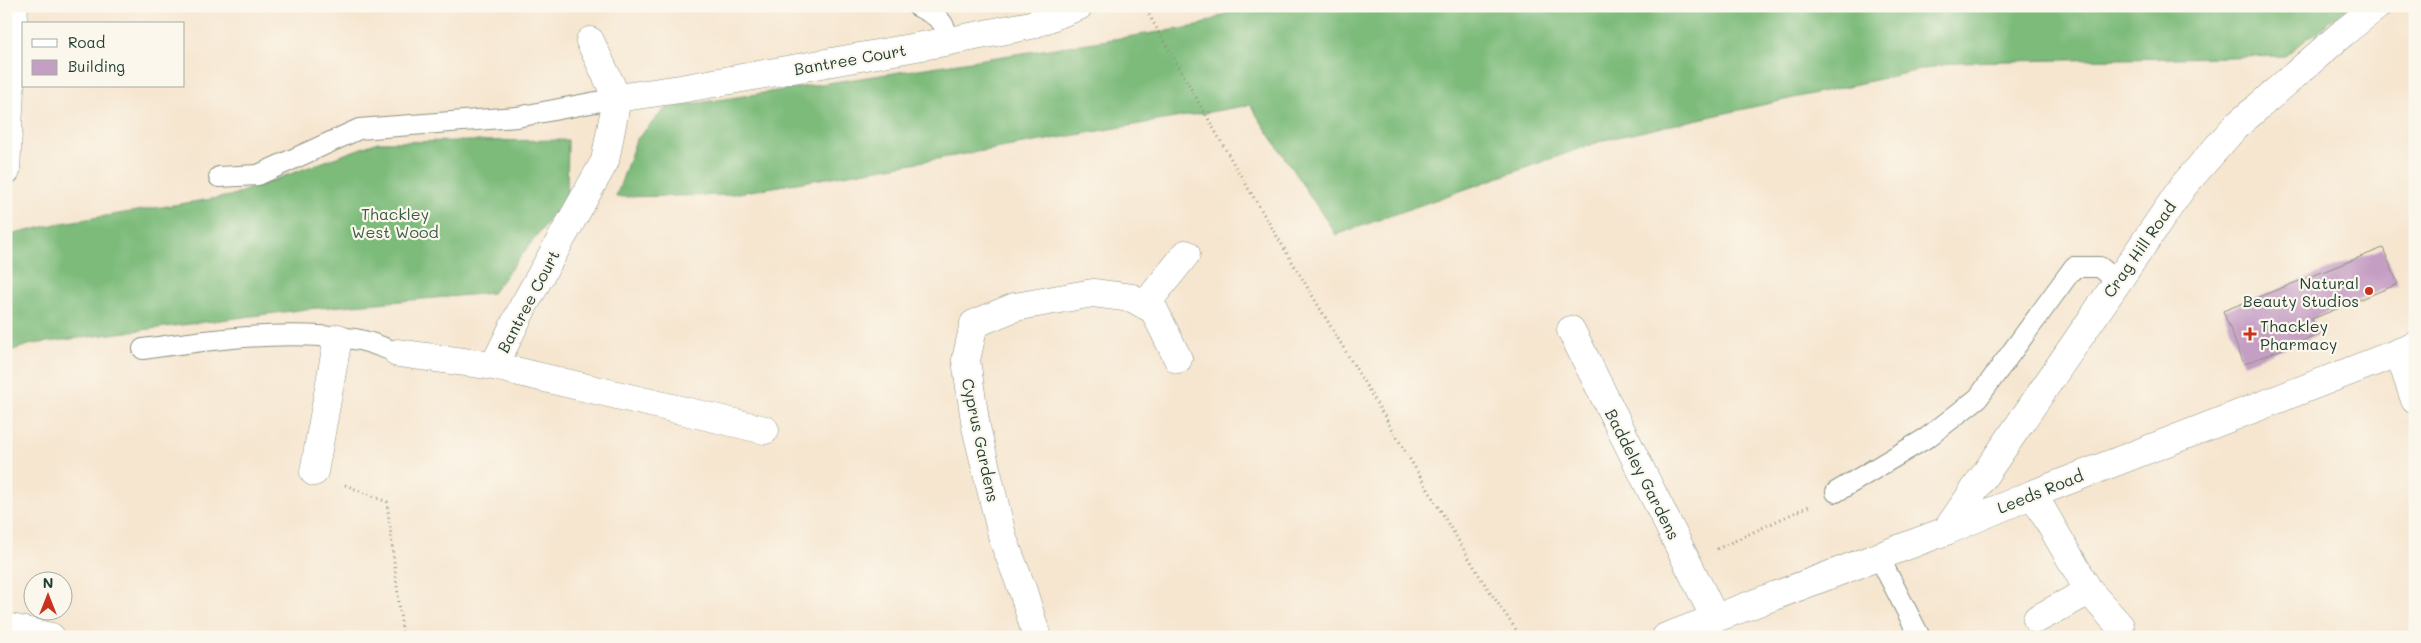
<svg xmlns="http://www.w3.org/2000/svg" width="2421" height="643" font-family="Mali,sans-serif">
<rect width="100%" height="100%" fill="#fbf7ec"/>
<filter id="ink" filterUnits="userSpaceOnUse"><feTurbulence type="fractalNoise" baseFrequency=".02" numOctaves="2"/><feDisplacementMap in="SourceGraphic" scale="10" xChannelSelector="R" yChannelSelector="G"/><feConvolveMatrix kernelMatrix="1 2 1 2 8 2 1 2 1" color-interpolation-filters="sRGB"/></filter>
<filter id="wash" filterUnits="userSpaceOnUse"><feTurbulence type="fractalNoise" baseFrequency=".0096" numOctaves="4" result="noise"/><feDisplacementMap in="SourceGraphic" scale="20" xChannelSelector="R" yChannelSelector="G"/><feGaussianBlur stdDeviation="1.12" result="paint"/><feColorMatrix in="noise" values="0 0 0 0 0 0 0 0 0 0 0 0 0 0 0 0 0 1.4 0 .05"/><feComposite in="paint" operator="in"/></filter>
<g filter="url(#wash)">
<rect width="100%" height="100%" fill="#f6e6d0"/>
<!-- forest -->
<g fill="#7dbb7a" stroke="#4e7c57">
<polygon points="1243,6 2350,6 2285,56 1956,62 1604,140 1336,235 1250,105 727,195 616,197 636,140 666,108 1198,26"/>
<polygon points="568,140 567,197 492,293 307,309 32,344 6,352 6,236 56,224 230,196 378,142"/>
</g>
<g id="blocks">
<!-- building -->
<polygon fill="#c59ec4" points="2383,248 2398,284 2312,319 2318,335 2244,364 2223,311"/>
</g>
</g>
<g filter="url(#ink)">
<use href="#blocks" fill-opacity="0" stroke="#8a9282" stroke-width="1"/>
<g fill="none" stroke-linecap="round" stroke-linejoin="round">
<defs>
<g id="service">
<path d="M917 6C938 17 943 18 950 41"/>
<polyline points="219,177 258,175 359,129 517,117 617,98"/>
<path d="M143 349C213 339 283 330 354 339 369 341 384 348 398 353"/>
<polyline points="1836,492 1928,437 1978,398 2074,267 2100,267 2117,281"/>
<polyline points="1878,555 1920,637"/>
</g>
<g id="minor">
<polyline points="590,41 617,98"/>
<polyline points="1145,305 1186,254"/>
<polyline points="1571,330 1715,618"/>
<polyline points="398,353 494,366 765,430"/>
<polyline points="2399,353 2415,400"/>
<polyline points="494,366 524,305 605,161 617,98 680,89 950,41 1031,25 1079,6"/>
<polyline points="314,472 338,338"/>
<polyline points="2033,494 2089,591"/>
<polyline points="1946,531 2184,185 2235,127 2343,33 2377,6"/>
<polyline points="2037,619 2089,591 2120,626"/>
<polyline points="6,627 51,637"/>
<polyline points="1037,637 1023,591 1003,539 976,427 966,360 974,324 1015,307 1093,293 1132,298 1154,310 1178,359"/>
</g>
<polyline id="tertiary" points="6,171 14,6"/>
<polyline id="primary" points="1666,637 1946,531 2033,494 2415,346"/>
</defs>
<!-- service casing -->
<use href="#service" stroke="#8a9282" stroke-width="22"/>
<!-- minor casing -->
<use href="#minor" stroke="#8a9282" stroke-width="29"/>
<!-- tertiary casing -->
<use href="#tertiary" stroke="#8a9282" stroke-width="29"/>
<!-- primary casing -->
<use href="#primary" stroke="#8a9282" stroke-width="29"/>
<!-- path -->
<g stroke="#8a9282" stroke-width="3" stroke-dasharray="1 4" stroke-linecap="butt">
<polyline points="1144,6 1235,166 1482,580 1521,637"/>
<polyline points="345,485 387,502 403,637"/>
<polyline points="1717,549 1811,505"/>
</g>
<!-- service -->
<use href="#service" stroke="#fff" stroke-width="20"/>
<!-- minor -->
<use href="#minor" stroke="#fff" stroke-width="28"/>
<!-- tertiary -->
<use href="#tertiary" stroke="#fff" stroke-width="28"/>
<!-- primary -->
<use href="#primary" stroke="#fff" stroke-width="28"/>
</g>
</g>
<!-- markers -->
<g fill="#c8321e" stroke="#fbf7ec" stroke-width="2">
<circle cx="2369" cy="291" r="5"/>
<path d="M2247.5 326.5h5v5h5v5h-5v5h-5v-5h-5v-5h5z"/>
</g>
<g text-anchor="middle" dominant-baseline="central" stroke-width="4.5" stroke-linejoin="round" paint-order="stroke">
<!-- street labels -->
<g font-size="16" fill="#1f3d34" stroke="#fbf7ec">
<text transform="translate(850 59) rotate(-10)">Bantree Court</text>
<text transform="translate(2139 249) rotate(-55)">Crag Hill Road</text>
<text transform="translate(528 301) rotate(-62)">Bantree Court</text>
<text transform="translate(981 440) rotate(78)">Cyprus Gardens</text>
<text transform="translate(1643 474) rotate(63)">Baddeley Gardens</text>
<text transform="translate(2040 491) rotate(-22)">Leeds Road</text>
</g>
<!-- park labels -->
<g font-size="16" fill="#385d46" stroke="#fbf7ec">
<text x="395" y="213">Thackley<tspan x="395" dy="18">West Wood</tspan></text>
</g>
<!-- poi labels -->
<g font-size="16" fill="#1f3d34" stroke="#fbf7ec" text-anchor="end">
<text x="2359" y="282">Natural<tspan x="2359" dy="18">Beauty Studios</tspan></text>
<text x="2260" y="325" text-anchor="start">Thackley<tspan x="2260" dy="18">Pharmacy</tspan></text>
</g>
</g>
<!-- margin -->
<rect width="2421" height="643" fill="none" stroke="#fbf7ec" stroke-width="25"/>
<!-- legend -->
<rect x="22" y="22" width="162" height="65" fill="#fbf7ec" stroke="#a3ada2"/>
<rect x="32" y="39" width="25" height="8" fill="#ffffff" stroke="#a3ada2"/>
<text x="68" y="48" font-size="15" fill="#1f3d34">Road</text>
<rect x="32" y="60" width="25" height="15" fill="#c59ec4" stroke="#a3ada2"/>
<text x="68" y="72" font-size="15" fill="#1f3d34">Building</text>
<!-- north arrow -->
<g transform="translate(48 596)"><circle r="24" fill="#fbf7ec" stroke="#a3ada2"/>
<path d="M0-4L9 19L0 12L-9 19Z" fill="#c8321e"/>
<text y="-8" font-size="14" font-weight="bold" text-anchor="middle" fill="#1f3d34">N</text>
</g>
</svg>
